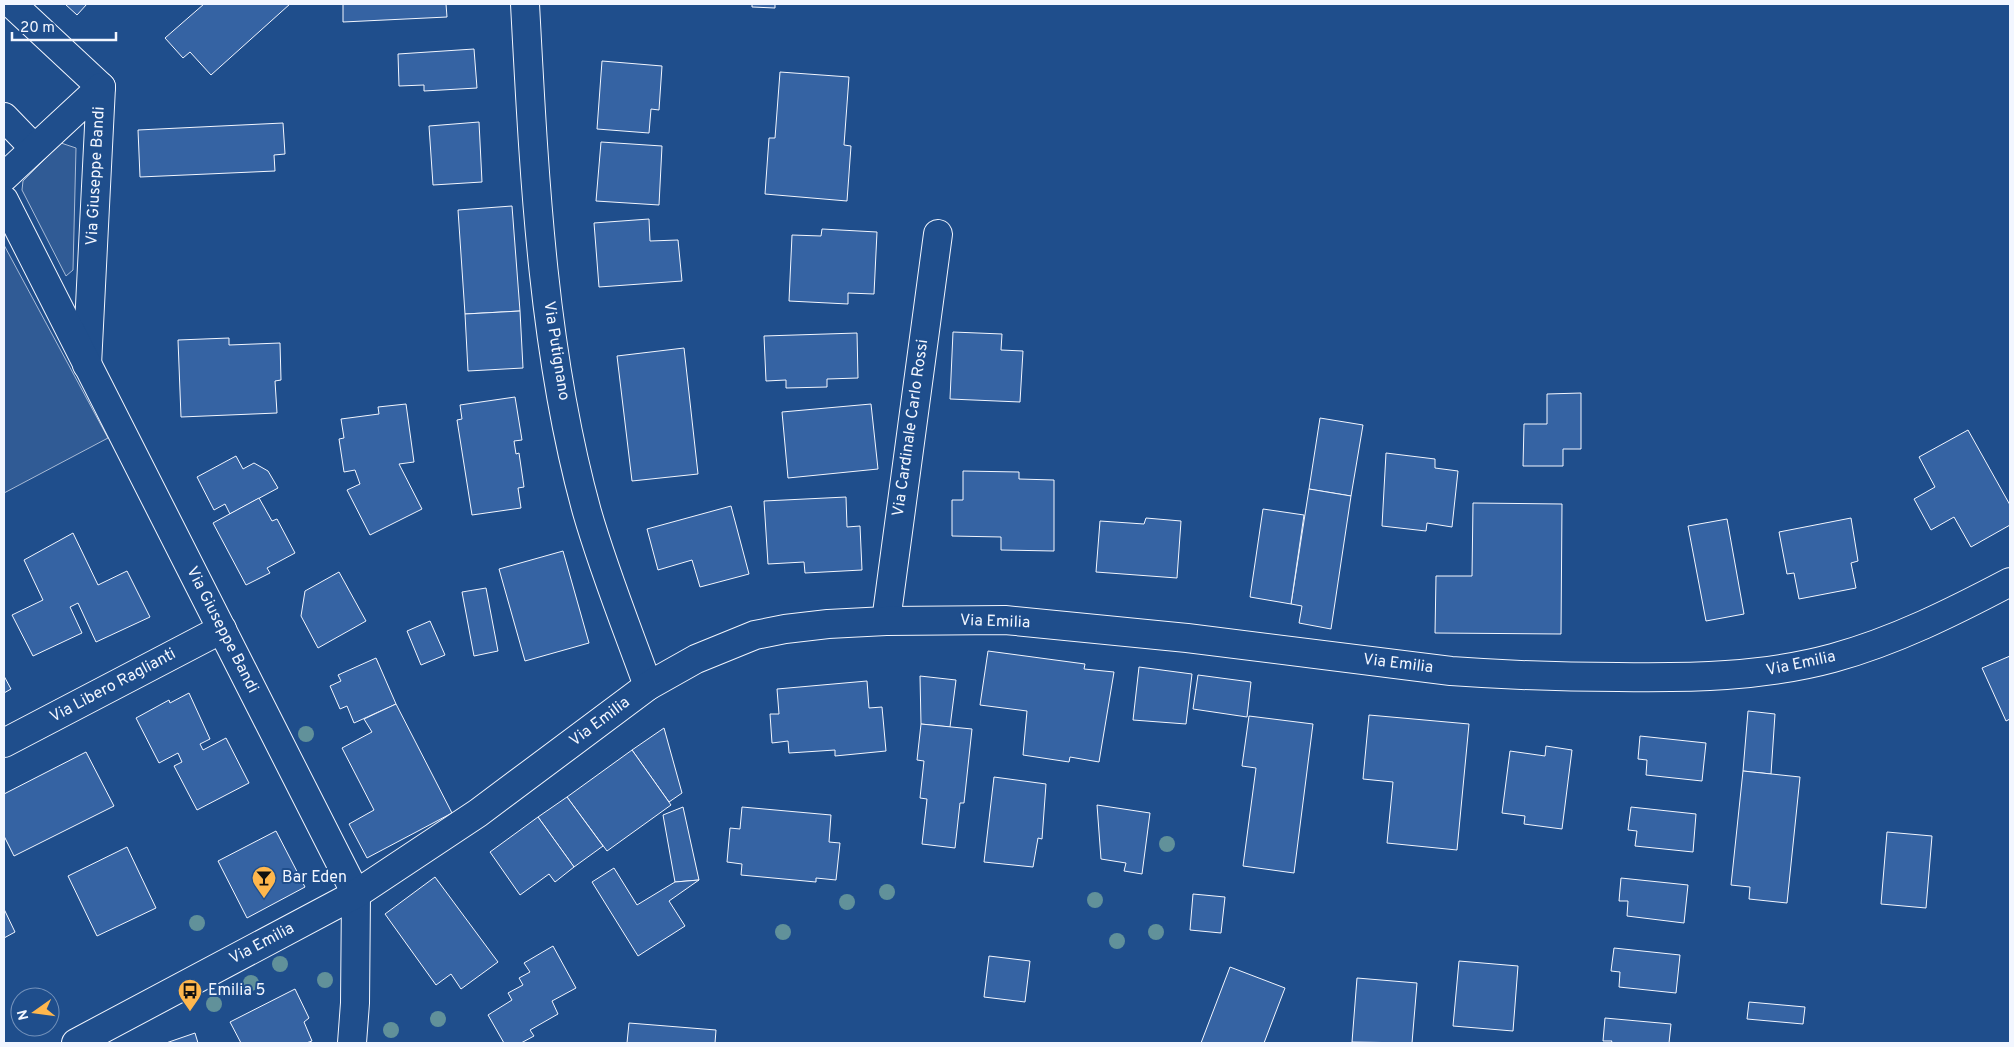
<svg xmlns="http://www.w3.org/2000/svg" width="2014" height="1047" font-family="Overpass,sans-serif">
<rect width="100%" height="100%" fill="#1f4e8c"/>
<!-- green -->
<g fill="#305b95" stroke="#a8bbd7">
<polygon points="61,143 76,148 73,270 66,276 22,190 23,181"/>
<polygon points="4,245 108,438 4,493"/>
</g>
<!-- building -->
<g fill="#3563a3" stroke="#f2f6ff">
<polygon points="65,4 87,4 77,15"/>
<polygon points="204,4 290,4 211,75 190,52 183,58 165,38"/>
<polygon points="343,4 446,4 447,17 343,22"/>
<polygon points="752,4 775,4 775,8 752,7"/>
<polygon points="474,49 477,88 424,91 424,85 399,86 398,54"/>
<polygon points="602,61 662,66 659,110 651,109 649,133 597,129"/>
<polygon points="780,72 849,77 844,145 851,146 847,201 765,194 769,138 775,138"/>
<polygon points="479,122 482,182 433,185 429,126"/>
<polygon points="283,123 285,154 274,155 275,171 140,177 138,130"/>
<polygon points="601,142 662,146 659,205 596,201"/>
<polygon points="512,206 520,311 465,314 458,210"/>
<polygon points="649,219 650,241 678,240 682,281 599,287 594,223"/>
<polygon points="822,229 877,232 874,294 848,293 848,304 789,301 792,235 821,236"/>
<polygon points="520,311 523,368 468,371 465,314"/>
<polygon points="953,332 1002,334 1001,350 1023,351 1020,402 950,399"/>
<polygon points="857,333 858,378 827,379 827,387 786,388 786,380 766,381 764,336"/>
<polygon points="229,338 229,345 280,343 281,380 275,381 277,413 181,417 178,340"/>
<polygon points="684,348 698,474 632,481 617,356"/>
<polygon points="1581,393 1581,449 1563,449 1563,466 1523,466 1524,424 1547,424 1547,394"/>
<polygon points="515,397 522,440 514,441 516,454 519,453 524,487 518,488 521,508 472,515 457,420 462,419 460,405"/>
<polygon points="406,404 414,462 399,464 422,509 370,535 347,490 360,484 355,470 344,472 339,439 344,438 341,419 379,414 378,407"/>
<polygon points="871,404 878,469 788,478 782,412"/>
<polygon points="1320,418 1363,425 1351,496 1309,489"/>
<polygon points="1968,430 2010,505 2010,525 1971,547 1954,517 1931,530 1914,499 1935,487 1919,457"/>
<polygon points="1386,453 1435,459 1435,468 1458,471 1452,527 1427,523 1426,531 1382,526"/>
<polygon points="236,456 243,469 254,463 268,471 278,488 230,514 225,504 214,510 197,477"/>
<polygon points="963,471 1019,472 1019,479 1054,480 1054,551 1001,550 1001,537 952,536 952,500 963,500"/>
<polygon points="1309,489 1351,496 1331,629 1299,623 1302,606 1291,604"/>
<polygon points="846,497 847,527 860,526 862,570 805,573 804,562 768,564 764,501"/>
<polygon points="259,498 272,521 277,519 295,553 267,568 270,573 246,585 213,523"/>
<polygon points="1473,503 1562,504 1561,634 1435,633 1436,576 1472,576"/>
<polygon points="731,506 749,574 700,587 692,560 658,570 647,529"/>
<polygon points="1263,509 1304,515 1291,604 1250,597"/>
<polygon points="1146,518 1181,521 1177,578 1096,572 1100,521 1144,524"/>
<polygon points="1851,518 1858,561 1851,563 1856,588 1799,599 1794,573 1787,574 1779,532"/>
<polygon points="1727,519 1744,614 1706,621 1688,526"/>
<polygon points="73,533 98,585 127,571 150,617 96,642 78,603 70,607 82,633 33,656 12,615 43,600 24,560"/>
<polygon points="563,551 589,643 525,661 499,569"/>
<polygon points="339,572 366,621 318,648 301,616 305,591"/>
<polygon points="486,588 498,651 474,656 462,592"/>
<polygon points="430,621 445,655 421,665 407,631"/>
<polygon points="988,651 1085,664 1084,669 1114,672 1099,762 1070,757 1069,762 1023,755 1027,711 980,705"/>
<polygon points="2010,656 2010,719 2006,721 1982,668"/>
<polygon points="376,658 396,704 354,723 347,706 340,709 330,686 341,681 338,675"/>
<polygon points="1139,667 1192,674 1186,724 1133,720"/>
<polygon points="1198,675 1251,682 1247,717 1193,709"/>
<polygon points="4,676 11,689 4,693"/>
<polygon points="920,676 956,680 950,727 921,724"/>
<polygon points="867,681 869,708 882,707 886,751 835,756 835,750 789,753 788,741 772,743 770,714 779,714 777,689"/>
<polygon points="189,693 210,739 200,744 203,750 226,738 249,783 197,810 174,766 182,762 178,753 159,763 136,718 169,700 170,703"/>
<polygon points="396,704 452,813 367,858 349,824 374,810 342,748 372,732 364,719"/>
<polygon points="1748,711 1775,714 1771,774 1743,771"/>
<polygon points="1369,715 1469,724 1457,850 1387,843 1393,782 1363,779"/>
<polygon points="1249,716 1313,724 1294,873 1243,866 1256,768 1242,766"/>
<polygon points="921,724 972,729 964,803 960,803 955,848 922,844 927,799 920,798 924,761 917,760"/>
<polygon points="664,728 682,793 669,802 632,750"/>
<polygon points="1640,736 1706,743 1702,781 1646,775 1647,760 1638,759"/>
<polygon points="1546,746 1572,750 1562,829 1524,824 1525,816 1502,813 1510,751 1545,756"/>
<polygon points="632,750 671,805 607,851 567,797"/>
<polygon points="86,752 114,806 14,856 4,836 4,794"/>
<polygon points="1743,771 1800,777 1787,903 1749,899 1750,887 1731,885"/>
<polygon points="994,777 1046,784 1042,839 1038,838 1033,867 984,862"/>
<polygon points="567,797 603,846 574,867 538,817"/>
<polygon points="1097,805 1150,813 1142,874 1124,871 1126,863 1101,859"/>
<polygon points="683,807 699,880 675,882 663,815"/>
<polygon points="742,807 831,815 829,842 840,843 836,880 816,878 816,882 741,875 742,864 727,862 730,828 740,829"/>
<polygon points="1631,807 1696,814 1693,852 1635,846 1637,831 1628,830"/>
<polygon points="538,817 574,867 555,882 549,874 520,895 490,852"/>
<polygon points="276,831 305,887 247,918 218,861"/>
<polygon points="1887,832 1932,836 1926,908 1881,904"/>
<polygon points="127,847 156,908 97,936 68,876"/>
<polygon points="614,868 637,905 675,882 699,880 669,901 685,926 638,956 592,882"/>
<polygon points="435,877 498,962 461,989 451,974 436,985 385,914"/>
<polygon points="1621,878 1688,885 1684,923 1627,916 1628,901 1619,901"/>
<polygon points="1193,894 1225,897 1221,933 1190,930"/>
<polygon points="4,909 15,932 4,938"/>
<polygon points="553,946 576,988 552,1001 558,1014 530,1030 534,1036 521,1043 504,1043 488,1015 512,1000 508,993 523,985 519,978 530,972 524,963"/>
<polygon points="1614,948 1680,955 1676,993 1619,987 1620,972 1611,971"/>
<polygon points="989,956 1030,961 1025,1002 984,997"/>
<polygon points="1459,961 1518,966 1513,1031 1453,1026"/>
<polygon points="1230,967 1285,988 1264,1043 1201,1043"/>
<polygon points="1357,978 1417,983 1412,1043 1352,1042"/>
<polygon points="295,989 309,1018 304,1022 312,1041 306,1043 241,1043 230,1022"/>
<polygon points="1749,1002 1805,1007 1803,1024 1747,1019"/>
<polygon points="1605,1018 1671,1024 1669,1043 1611,1043 1612,1041 1603,1041"/>
<polygon points="629,1023 716,1030 715,1043 627,1043"/>
<polygon points="195,1033 198,1043 166,1043"/>
</g>
<g fill="none" stroke-linecap="round" stroke-linejoin="round">
<defs>
<g id="minor">
<polyline points="12,4 101,87"/>
<path d="M525 4C534 171 542 350 587 512 604 571 627 628 648 686"/>
<polyline points="4,117 34,148"/>
<polyline points="4,177 101,87 87,365"/>
<polyline points="4,200 356,894 355,1003 352,1043"/>
<polyline points="886,621 938,234"/>
<polyline points="4,743 222,629"/>
</g>
<path id="major" d="M76 1043 356 894 478 813 648 686 696 659 755 635 785 629 828 624 886 621 1005 620 1187 638 1451 671C1507 675 1562 677 1618 677 1690 678 1763 677 1833 658 1895 641 1953 612 2010 582"/>
</defs>
<!-- minor casing -->
<use href="#minor" stroke="#f2f6ff" stroke-width="30"/>
<!-- major casing -->
<use href="#major" stroke="#f2f6ff" stroke-width="30"/>
<!-- minor -->
<use href="#minor" stroke="#1f4e8c" stroke-width="28"/>
<!-- major -->
<use href="#major" stroke="#1f4e8c" stroke-width="28"/>
</g>
<!-- trees -->
<g fill="#61919a">
<circle cx="306" cy="734" r="8"/>
<circle cx="1167" cy="844" r="8"/>
<circle cx="887" cy="892" r="8"/>
<circle cx="1095" cy="900" r="8"/>
<circle cx="847" cy="902" r="8"/>
<circle cx="197" cy="923" r="8"/>
<circle cx="783" cy="932" r="8"/>
<circle cx="1156" cy="932" r="8"/>
<circle cx="1117" cy="941" r="8"/>
<circle cx="280" cy="964" r="8"/>
<circle cx="325" cy="980" r="8"/>
<circle cx="251" cy="983" r="8"/>
<circle cx="214" cy="1004" r="8"/>
<circle cx="438" cy="1019" r="8"/>
<circle cx="391" cy="1030" r="8"/>
</g>
<!-- icons -->
<defs>
<symbol id="bar-pin" viewBox="-11 -11 22 30"><path d="M0 17L-7.5 6A9.5 9.5 0 1 1 7.5 6Z" fill="#ffb74d" stroke="#1f4e8c"/><path d="M-6-5H6L.8 .8V4.5H3.5V6h-7V4.5H-.8V.8Z" fill="#111"/></symbol>
<symbol id="bus-pin" viewBox="-11 -11 22 30"><path d="M0 17L-7.5 6A9.5 9.5 0 1 1 7.5 6Z" fill="#ffb74d" stroke="#1f4e8c"/><path d="M-5-6H5V4H4V6H2V4H-2V6H-4V4H-5ZM-3.5-4V0h7V-4ZM-3.5 1.2v1.5H-2V1.2ZM2 1.2v1.5H3.5V1.2Z" fill="#111"/></symbol>
</defs>
<g fill-rule="evenodd">
<use href="#bar-pin" x="250" y="864" width="28" height="38"/>
<use href="#bus-pin" x="176" y="977" width="28" height="38"/>
</g>
<g text-anchor="middle" dominant-baseline="central" stroke-width="4" stroke-linejoin="round" paint-order="stroke">
<!-- street labels -->
<g font-size="16" fill="#f2f6ff" stroke="#1f4e8c">
<text transform="translate(96 176) rotate(-87)">Via Giuseppe Bandi</text>
<text transform="translate(556 351) rotate(81)">Via Putignano</text>
<text transform="translate(911 428) rotate(-82)">Via Cardinale Carlo Rossi</text>
<text transform="translate(995 622) rotate(2)">Via Emilia</text>
<text transform="translate(222 630) rotate(63)">Via Giuseppe Bandi</text>
<text transform="translate(1398 664) rotate(7)">Via Emilia</text>
<text transform="translate(1801 664) rotate(-12)">Via Emilia</text>
<text transform="translate(113 686) rotate(-28)">Via Libero Raglianti</text>
<text transform="translate(600 722) rotate(-37)">Via Emilia</text>
<text transform="translate(262 944) rotate(-28)">Via Emilia</text>
</g>
<!-- poi labels -->
<g font-size="16" fill="#f2f6ff" stroke="#1f4e8c" text-anchor="start">
<text x="282" y="878">Bar Eden</text>
<text x="208" y="991">Emilia 5</text>
</g>
</g>
<!-- border -->
<rect width="2014" height="1047" fill="none" stroke="#f2f6ff" stroke-width="10"/>
<!-- north arrow -->
<g transform="translate(35 1012) rotate(256)"><circle r="24" fill="#1f4e8c" stroke="#7391ba"/>
<path d="M0-4L9 19L0 12L-9 19Z" fill="#ffb74d"/>
<text y="-8" font-size="14" font-weight="bold" text-anchor="middle" fill="#f2f6ff">N</text>
</g>
<!-- scale -->
<path d="M12 32v8h104v-8" fill="none" stroke="#f2f6ff" stroke-width="2.5"/>
<text x="20" y="32" font-size="15" fill="#f2f6ff" stroke="#1f4e8c" stroke-width="4" paint-order="stroke">20 m</text>
</svg>
